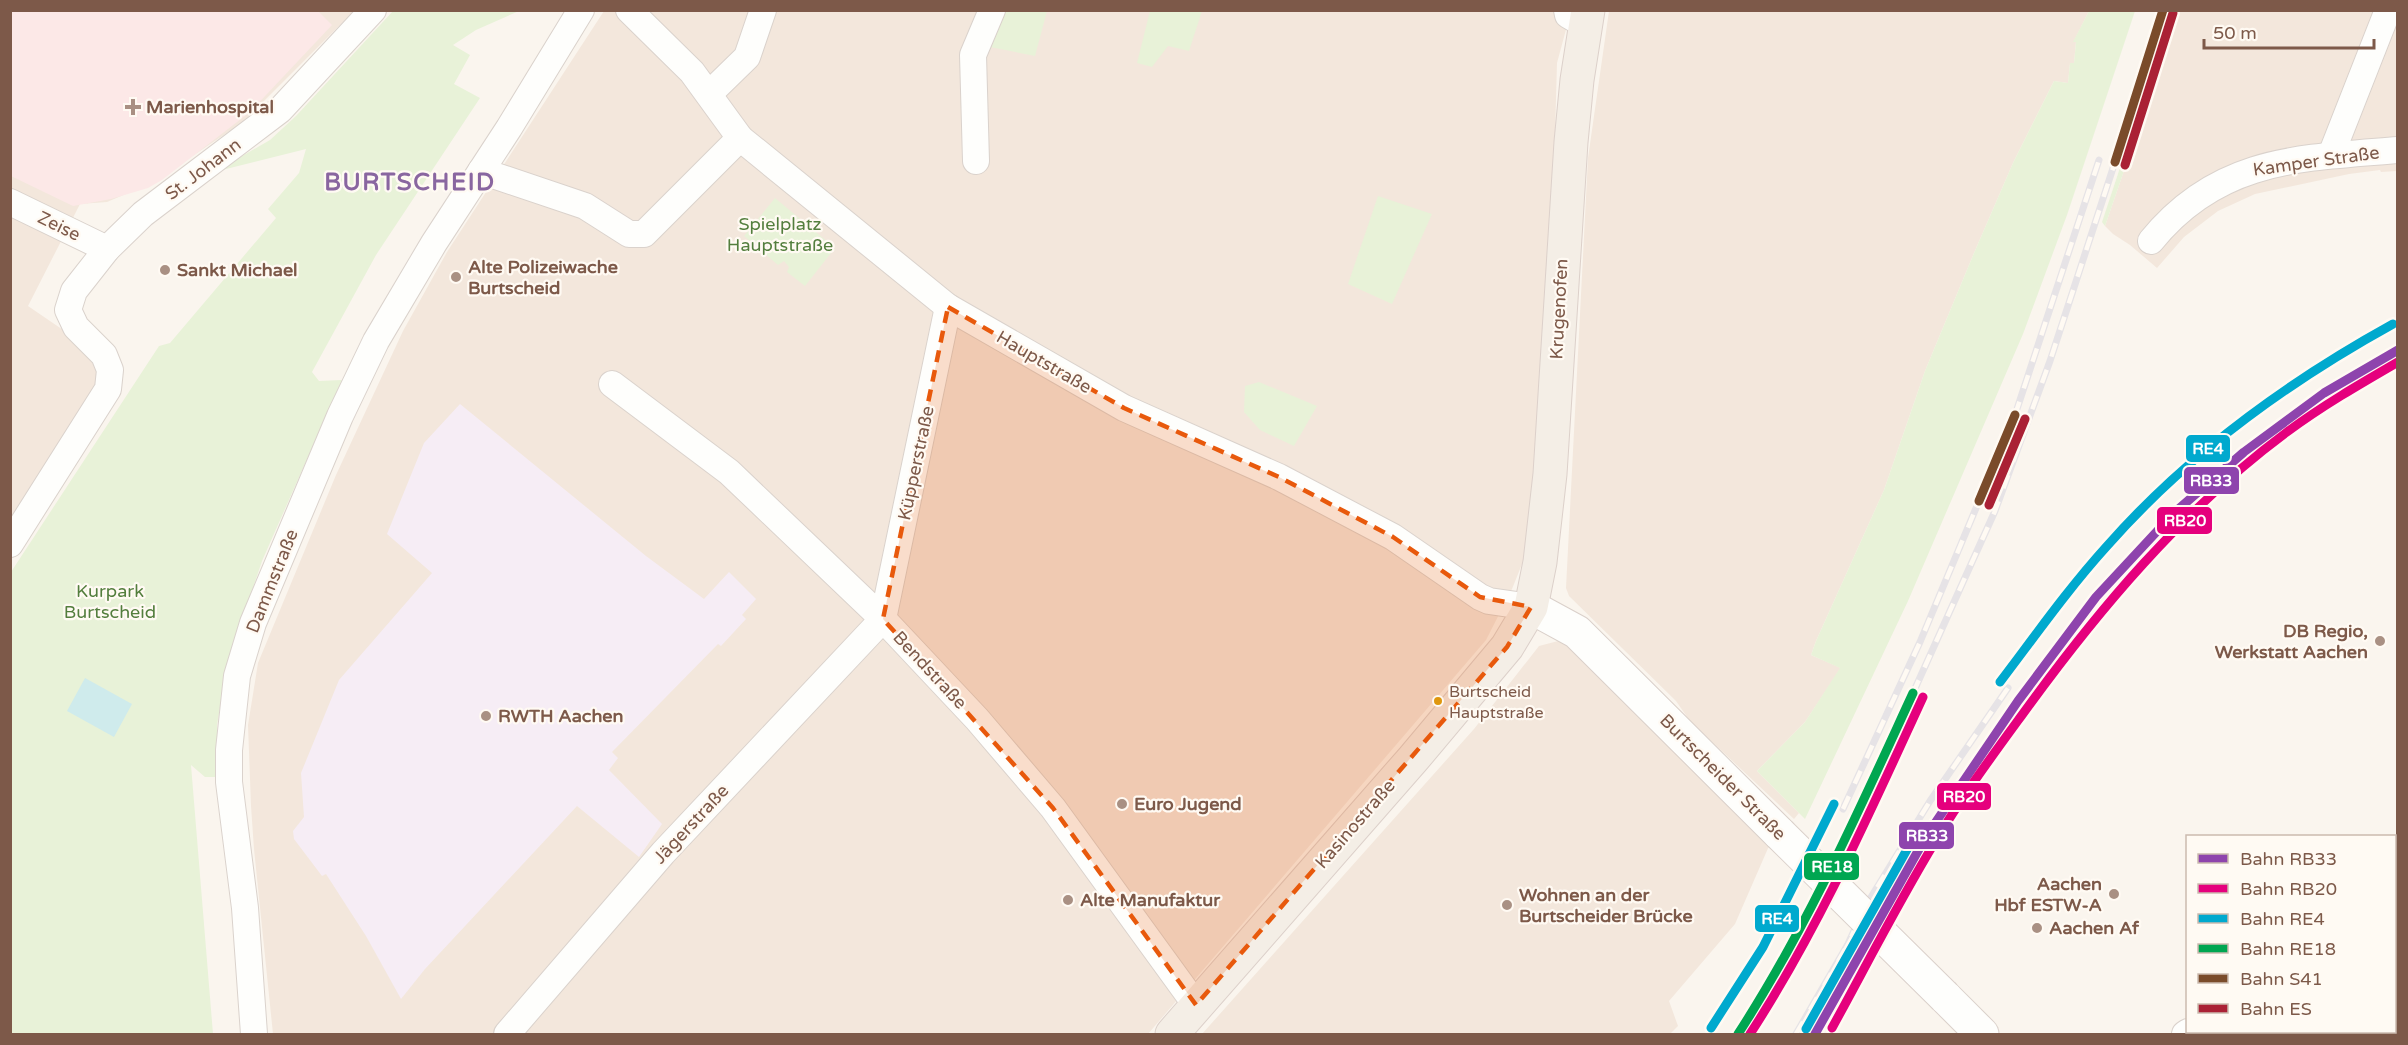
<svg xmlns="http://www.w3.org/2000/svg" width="2408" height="1045" font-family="'Varela Round',sans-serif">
<rect width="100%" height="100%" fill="#faf5ee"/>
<!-- residential -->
<g fill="#f3e7dc">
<polygon points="11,11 354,11 243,122 154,182 107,202 80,204 28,306 69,334 90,357 96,372 97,391 11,527"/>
<polygon points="604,11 1571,11 1557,63 1554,172 1535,513 1522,564 1512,589 1486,640 1148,1034 273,1034 254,849 251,806 248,725 258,663 336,475 403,331 447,252"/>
<polygon points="1609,11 2089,11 2074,41 2076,42 2074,63 2070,63 2068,83 2054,81 2013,163 1974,253 1925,371 1884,490 1816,641 1811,655 1841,668 1805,722 1757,771 1799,813 1794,819 1690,721 1676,701 1569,596 1566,588 1588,158"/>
<polygon points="2179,11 2397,11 2397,171 2381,172 2380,170 2349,174 2255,194 2218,211 2184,237 2157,268 2130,245 2113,234 2105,226"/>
<polygon points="1562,640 1769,846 1735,924 1669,1001 1678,1026 1670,1034 1202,1034 1474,729 1539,646"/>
<polygon points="2397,874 2397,1034 2214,1034 2217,1032 2394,1032 2394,876"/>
</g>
<!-- education -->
<polygon fill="#f6edf5" points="460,404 646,556 704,599 729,572 756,599 742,615 746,619 721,646 718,644 612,752 618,758 609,770 662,824 639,857 577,806 425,969 401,999 366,936 326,874 322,876 294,839 293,831 304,817 301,773 339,680 432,573 387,534 424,443"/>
<!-- medical -->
<polygon fill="#fce8e7" points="317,10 332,25 250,112 162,180 148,188 111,199 73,206 11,176 11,11"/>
<!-- green -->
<g fill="#e8f2d8">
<polygon points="393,11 519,11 476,30 453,45 470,55 454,84 480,98 376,255 312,372 319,381 342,380 262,561 227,666 217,725 217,777 205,777 191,765 213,1034 11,1034 11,572 159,346 170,343 276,218 268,209 299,173 306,149 214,172 270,140 296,116"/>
<polygon points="1005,11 1047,11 1035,56 990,47"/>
<polygon points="1150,11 1202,11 1189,51 1168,46 1152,67 1137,63"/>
<polygon points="2089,11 2135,11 2067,215 2023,334 1908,601 1805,819 1757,771 1805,722 1840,668 1811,655 1816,641 1884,490 1925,371 1974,253 2013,163 2054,81 2068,83 2070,63 2074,63 2076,42 2073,42"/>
<polygon points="2172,11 2179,11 2105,226 2102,222"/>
<polygon points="1378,196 1432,214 1392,304 1348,284"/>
<polygon points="775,198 835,248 805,286 787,272 789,267 784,261 778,265 744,236"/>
<polygon points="1259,382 1317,406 1294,446 1260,430 1244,412 1245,386"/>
</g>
<!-- water -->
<polygon fill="#cfebec" points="85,678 132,704 114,737 67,711"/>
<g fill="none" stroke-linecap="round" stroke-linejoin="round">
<defs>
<g id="minor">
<polyline points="629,10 692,72 740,138 948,307 1124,408 1279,477 1393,537 1480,597 1489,601 1531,607"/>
<polyline points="1567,10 1568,15 1585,25"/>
<polyline points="709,94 747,57 763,10"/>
<polyline points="2331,155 2388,10"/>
<polyline points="976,161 973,55 992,10"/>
<polyline points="481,171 585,206 629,234 644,234 740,138"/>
<polyline points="10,202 107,249"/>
<path d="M2151 241C2218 158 2300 158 2398 150"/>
<polyline points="612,384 729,472 883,619 977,719 1053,808 1196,1005"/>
<polyline points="10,544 108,389 110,370 104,355 76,327 68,310 74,291 107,249 143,214 280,110 373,10"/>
<polyline points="883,619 948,307"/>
<polyline points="2394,854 2398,853"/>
<polyline points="254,1034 245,908 229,782 229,750 237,676 253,623 340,416 376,341 434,243 509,128 581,10"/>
<polyline points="507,1034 663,853 883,619"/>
<polyline points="2185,1034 2188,1032"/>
</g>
<g id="secondary">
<polyline points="1531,607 1577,632 1780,834"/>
<polyline points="1945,997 1982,1034"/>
</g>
<polyline id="primary" points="1172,1034 1413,759 1507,647 1531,607 1540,562 1550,474 1571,142 1577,80 1588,10"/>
</defs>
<!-- minor casing -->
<use href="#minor" stroke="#dad2cc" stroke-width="28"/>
<!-- secondary casing -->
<use href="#secondary" stroke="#dad0ca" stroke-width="35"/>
<!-- primary casing -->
<use href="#primary" stroke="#dcd0ca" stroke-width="35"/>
<!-- minor -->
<use href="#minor" stroke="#fefefc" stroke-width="26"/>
<!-- secondary -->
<use href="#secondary" stroke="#fefefc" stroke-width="33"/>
<!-- primary -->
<use href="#primary" stroke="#f4eee6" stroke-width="33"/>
<defs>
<g id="rail">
<polyline points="2015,415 2099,160"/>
<polyline points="1913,693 1995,511 2050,361 2115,162"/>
<polyline points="1843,809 1920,642 1979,501"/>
<polyline points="1796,1034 1848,944 1865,907 1930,801 2008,688"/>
</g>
</defs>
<!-- rail casing -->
<use href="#rail" stroke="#e6e3e6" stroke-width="7"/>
<!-- rail -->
<use href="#rail" stroke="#fffaf3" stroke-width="4.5" stroke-dasharray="14" stroke-linecap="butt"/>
<defs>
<polyline id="secondary-bridge" points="1780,834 1945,997"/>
</defs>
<!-- secondary-bridge casing -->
<use href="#secondary-bridge" stroke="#dad0ca" stroke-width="35" stroke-linecap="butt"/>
<!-- secondary-bridge -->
<use href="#secondary-bridge" stroke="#fefefc" stroke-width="33"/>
<defs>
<polyline id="rail-1" points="1815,1034 1927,835 2018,701 2096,597 2174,513 2244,452 2324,393 2398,350"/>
<g id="rail-2">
<path d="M1832 1028C1866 966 1898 903 1935 842 1961 798 1992 756 2022 715 2098 610 2182 510 2287 432 2322 406 2360 384 2398 362"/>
<path d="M1750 1034C1819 928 1870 812 1923 697"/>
</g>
<g id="rail-3">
<path d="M2000 682C2035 636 2068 589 2107 546 2188 454 2286 383 2393 324"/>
<polyline points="1711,1028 1763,947 1834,804"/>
<polyline points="1806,1029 1918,830"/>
</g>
<path id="rail-4" d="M1738 1034C1808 926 1859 810 1913 693"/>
<g id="rail-5">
<polyline points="2115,162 2163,10"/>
<polyline points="1979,501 2015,415"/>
</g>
<g id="rail-6">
<polyline points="2125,165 2173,13"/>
<polyline points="1989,505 2025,419"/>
</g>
</defs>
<!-- rail-1 casing -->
<use href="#rail-1" stroke="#fffaf3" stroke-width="14"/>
<!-- rail-2 casing -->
<use href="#rail-2" stroke="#fffaf3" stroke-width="14"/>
<!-- rail-3 casing -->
<use href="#rail-3" stroke="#fffaf3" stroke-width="14"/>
<!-- rail-4 casing -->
<use href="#rail-4" stroke="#fffaf3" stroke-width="14"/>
<!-- rail-5 casing -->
<use href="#rail-5" stroke="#fffaf3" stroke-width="14"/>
<!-- rail-6 casing -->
<use href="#rail-6" stroke="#fffaf3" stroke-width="14"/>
<!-- rail-1 -->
<use href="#rail-1" stroke="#8e44ad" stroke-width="9"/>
<!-- rail-2 -->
<use href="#rail-2" stroke="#e5007d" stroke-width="9"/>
<!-- rail-3 -->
<use href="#rail-3" stroke="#00a9ce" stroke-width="9"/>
<!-- rail-4 -->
<use href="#rail-4" stroke="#00a651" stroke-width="9"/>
<!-- rail-5 -->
<use href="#rail-5" stroke="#7a4b2a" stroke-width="9"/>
<!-- rail-6 -->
<use href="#rail-6" stroke="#aa2135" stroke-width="9"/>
</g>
<!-- marked area -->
<path fill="#e8590c" fill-opacity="0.2" stroke="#e8590c" stroke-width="4.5" stroke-dasharray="12 8" stroke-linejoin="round" d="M948 307 1124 408 1279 477 1393 537 1480 597 1531 607 1507 647 1196 1005 1053 808 883 619Z"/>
<!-- markers -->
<g fill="#a99083" stroke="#fffaf3" stroke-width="2">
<path d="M130 98h6v6h6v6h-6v6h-6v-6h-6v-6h6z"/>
<circle cx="165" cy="270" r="6"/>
<circle cx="456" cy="277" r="6"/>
<circle cx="2380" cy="641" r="6"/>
<circle cx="486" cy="716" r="6"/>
<circle cx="1122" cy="804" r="6"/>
<circle cx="2114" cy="894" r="6"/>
<circle cx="1068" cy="900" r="6"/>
<circle cx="1507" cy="905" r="6"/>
<circle cx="2037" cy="928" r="6"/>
</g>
<circle fill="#df970f" stroke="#fffaf3" stroke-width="2" cx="1438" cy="701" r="5"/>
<g text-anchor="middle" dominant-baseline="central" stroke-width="4.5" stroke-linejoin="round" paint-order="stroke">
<!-- bus labels -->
<g font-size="16" fill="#7d5949" stroke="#fffaf3" text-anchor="start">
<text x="1449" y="692">Burtscheid<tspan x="1449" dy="21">Hauptstraße</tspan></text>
</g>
<!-- poi labels -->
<g font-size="18" font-weight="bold" fill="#7d5949" stroke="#fffaf3" text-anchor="start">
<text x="146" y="107">Marienhospital</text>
<text x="468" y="267">Alte Polizeiwache<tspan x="468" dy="21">Burtscheid</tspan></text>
<text x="177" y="270">Sankt Michael</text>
<text x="2368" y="631" text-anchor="end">DB Regio,<tspan x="2368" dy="21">Werkstatt Aachen</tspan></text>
<text x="498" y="716">RWTH Aachen</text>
<text x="1134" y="804">Euro Jugend</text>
<text x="2102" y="884" text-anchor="end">Aachen<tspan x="2102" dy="21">Hbf ESTW-A</tspan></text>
<text x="1519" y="895">Wohnen an der<tspan x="1519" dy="21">Burtscheider Brücke</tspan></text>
<text x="1080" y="900">Alte Manufaktur</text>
<text x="2049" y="928">Aachen Af</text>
</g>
<!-- street labels -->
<g font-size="18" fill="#7d5949" stroke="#fffaf3">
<text transform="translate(2316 161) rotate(-8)">Kamper Straße</text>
<text transform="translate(203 169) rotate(-37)">St. Johann</text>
<text transform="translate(59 226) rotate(26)">Zeise</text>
<text transform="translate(1559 309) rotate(-87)">Krugenofen</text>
<text transform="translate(1044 362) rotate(30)">Hauptstraße</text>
<text transform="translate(916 463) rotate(-78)">Küpperstraße</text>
<text transform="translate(272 581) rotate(-68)">Dammstraße</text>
<text transform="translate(930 670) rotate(47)">Bendstraße</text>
<text transform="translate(1723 777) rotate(45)">Burtscheider Straße</text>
<text transform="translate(691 824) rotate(-47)">Jägerstraße</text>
<text transform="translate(1355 824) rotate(-49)">Kasinostraße</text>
</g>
<!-- park labels -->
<g font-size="18" fill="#537e3d" stroke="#fffaf3">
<text x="780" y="224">Spielplatz<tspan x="780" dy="21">Hauptstraße</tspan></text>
<text x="110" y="591">Kurpark<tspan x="110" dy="21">Burtscheid</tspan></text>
</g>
<!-- district labels -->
<g font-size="24" font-weight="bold" letter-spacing="1.5" fill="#8966a0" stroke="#fffaf3">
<text x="410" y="182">BURTSCHEID</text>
</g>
</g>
<g stroke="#fffaf3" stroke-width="2">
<rect x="2185" y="434" width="46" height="29" rx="6" fill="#00a9ce"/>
<rect x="2183" y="466" width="57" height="29" rx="6" fill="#8e44ad"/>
<rect x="2156" y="506" width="57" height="29" rx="6" fill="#e5007d"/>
<rect x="1936" y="782" width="56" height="29" rx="6" fill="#e5007d"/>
<rect x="1898" y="821" width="57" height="29" rx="6" fill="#8e44ad"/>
<rect x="1803" y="852" width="57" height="29" rx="6" fill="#00a651"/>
<rect x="1754" y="904" width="46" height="29" rx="6" fill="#00a9ce"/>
</g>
<g font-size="16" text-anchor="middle" font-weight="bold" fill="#fff">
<text x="2208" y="454">RE4</text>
<text x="2211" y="486">RB33</text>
<text x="2185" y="526">RB20</text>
<text x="1964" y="802">RB20</text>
<text x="1927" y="841">RB33</text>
<text x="1832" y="872">RE18</text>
<text x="1777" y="924">RE4</text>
</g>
<!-- border -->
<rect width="2408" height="1045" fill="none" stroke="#7d5949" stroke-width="24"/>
<!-- legend -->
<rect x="2186" y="835" width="210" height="198" fill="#fffaf3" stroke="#cbbaaf" stroke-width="1.5"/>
<rect x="2198" y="854" width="30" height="9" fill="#8e44ad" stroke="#cbbaaf" stroke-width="1.5"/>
<text x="2240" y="865" font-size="18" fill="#7d5949">Bahn RB33</text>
<rect x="2198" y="884" width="30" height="9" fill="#e5007d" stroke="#cbbaaf" stroke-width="1.5"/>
<text x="2240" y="895" font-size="18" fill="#7d5949">Bahn RB20</text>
<rect x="2198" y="914" width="30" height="9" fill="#00a9ce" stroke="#cbbaaf" stroke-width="1.5"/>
<text x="2240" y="925" font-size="18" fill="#7d5949">Bahn RE4</text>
<rect x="2198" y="944" width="30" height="9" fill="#00a651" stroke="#cbbaaf" stroke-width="1.5"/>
<text x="2240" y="955" font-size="18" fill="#7d5949">Bahn RE18</text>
<rect x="2198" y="974" width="30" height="9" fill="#7a4b2a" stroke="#cbbaaf" stroke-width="1.5"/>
<text x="2240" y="985" font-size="18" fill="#7d5949">Bahn S41</text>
<rect x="2198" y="1004" width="30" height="9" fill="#aa2135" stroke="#cbbaaf" stroke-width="1.5"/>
<text x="2240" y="1015" font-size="18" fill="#7d5949">Bahn ES</text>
<!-- scale -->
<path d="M2204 39v9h170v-9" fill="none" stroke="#7d5949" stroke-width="3"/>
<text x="2213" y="39" font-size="18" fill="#7d5949" stroke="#fffaf3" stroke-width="4.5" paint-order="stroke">50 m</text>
</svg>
